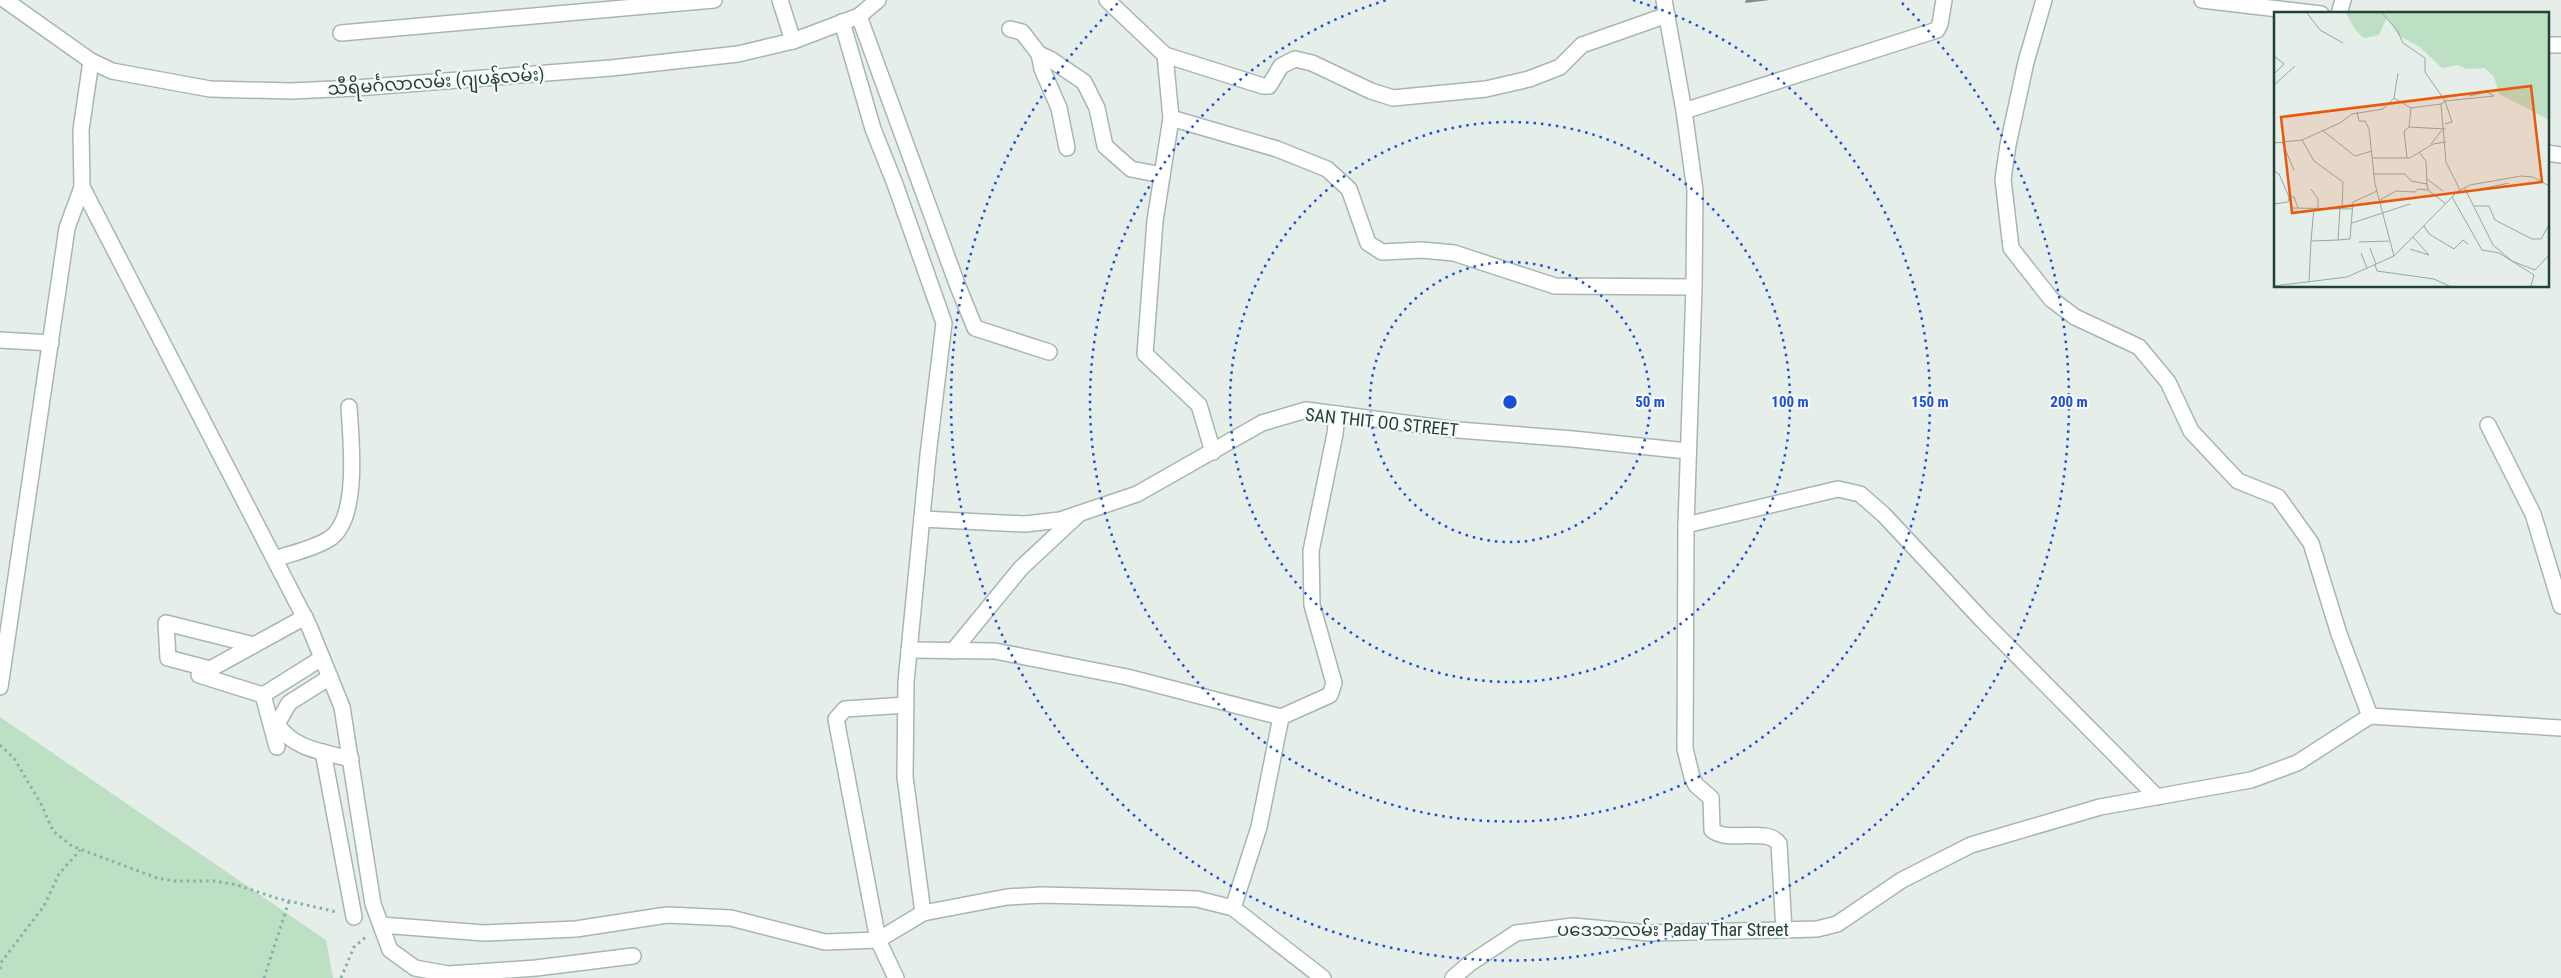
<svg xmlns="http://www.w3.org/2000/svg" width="2561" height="978" font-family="'Roboto Condensed','Noto Sans Myanmar',sans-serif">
<rect width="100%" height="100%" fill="#e5eee9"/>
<!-- green -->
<polygon fill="#bde0c4" points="0,717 326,940 333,978 0,978"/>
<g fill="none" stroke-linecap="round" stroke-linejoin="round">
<defs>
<g id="minor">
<polyline points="5,0 91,61 112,71 210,89 291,91 356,88 611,68 738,54 793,41 859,16 878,0"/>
<polyline points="780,0 793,41"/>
<polyline points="1107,0 1165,55 1263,86 1269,86 1281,66 1295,59 1312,63 1371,91 1393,98 1486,89 1529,79 1560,67 1582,45 1667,15"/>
<path d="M1664 0 1684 111 1695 190 1694 287 1686 525 1685 749 1692 777 1696 785 1711 798 1712 830C1729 844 1768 826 1779 844L1784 930"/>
<polyline points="2044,0 2026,62 2008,145 2003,179 2011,248 2051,299 2075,317 2139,347 2168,382 2191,431 2238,481 2278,497 2311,543 2339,634 2370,716"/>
<polyline points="2202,0 2321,14"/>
<polyline points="2339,14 2343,0"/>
<polyline points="859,16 957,284 975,328 1049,352"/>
<polyline points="842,22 873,129 895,184 944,323 928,455 906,682 905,777 923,913 878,940 896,978"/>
<polyline points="1010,29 1022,32 1039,54 1050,59 1084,82 1097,108 1105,146 1131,169 1162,175"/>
<polyline points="341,33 714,0"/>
<polyline points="2547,45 2561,45"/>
<polyline points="1039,54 1042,69 1059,108 1067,148"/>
<polyline points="1165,55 1171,118 1277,149 1327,169 1349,189 1368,243 1382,252 1422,250 1454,253 1555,286 1694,287"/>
<polyline points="1684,111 1937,30 1940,24 1944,0"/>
<polyline points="1171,118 1155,221 1145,354 1199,405 1213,452"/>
<polyline points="2547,153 2561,155"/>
<polyline points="82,187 309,626 342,707 373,904 390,950 415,968 448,974 536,968 633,956"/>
<polyline points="0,340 51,343"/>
<polyline points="2488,425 2533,514 2561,606"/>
<polyline points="922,519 1025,524 1060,520 1137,494 1262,423 1306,410 1458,430 1573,439 1687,451"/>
<polyline points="1686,525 1838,489 1860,494 1884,515 1984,622 2157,797"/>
<path d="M275 559C292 553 313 549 329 539 360 520 351 440 349 407"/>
<polyline points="909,650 995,651 1127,677 1281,717 1330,695 1334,683 1312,605 1311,551 1335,434 1337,414"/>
<polyline points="953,651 1021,568 1079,514"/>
<polyline points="210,669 168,658 166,623 254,645"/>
<polyline points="203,673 305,617"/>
<polyline points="199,675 263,695 322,658"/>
<path d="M330 677 289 703 277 724C293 749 323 752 351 759"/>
<polyline points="0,687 67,228 82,187 81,130 91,61"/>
<polyline points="263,695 277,747"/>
<polyline points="323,752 354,917"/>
<polyline points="1233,908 1259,827 1281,717"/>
<polyline points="923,913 1007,897 1042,895 1197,899 1233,908 1323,978"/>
<polyline points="381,925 484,933 576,929 667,915 731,918 825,942 878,940 836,719 845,709 906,705"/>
<polyline points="1453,978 1469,964 1516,933 1573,926 1649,933 1817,929 1837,924 1902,880 1971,845 2100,807 2251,780 2297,763 2370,716 2561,728"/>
</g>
</defs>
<!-- minor casing -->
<use href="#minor" stroke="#a7b7b0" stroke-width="18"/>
<!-- path -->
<g stroke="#84b2a1" stroke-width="3" stroke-dasharray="2.5 4" stroke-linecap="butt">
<polyline points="0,745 14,758 41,804 53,831 72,846 157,878 174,881 215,881 237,885 276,898 337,912"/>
<polyline points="0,969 2,961 44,906 59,874 80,850"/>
<polyline points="264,978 289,901"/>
<polyline points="341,978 354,947 367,936"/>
</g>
<!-- minor -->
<use href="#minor" stroke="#fff" stroke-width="15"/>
</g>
<!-- shaded-wall -->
<polygon fill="#828d88" points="1746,0 1770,0 1745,3"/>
<!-- distance rings -->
<g fill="none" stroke="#1d4ed8" stroke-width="2.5" stroke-dasharray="2.5 5">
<circle cx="1510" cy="402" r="140"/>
<circle cx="1510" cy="402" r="280"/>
<path d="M1633 0A420 420 0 1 1 1387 0"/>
<path d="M1902 3A559 559 0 1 1 1118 3"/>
</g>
<g text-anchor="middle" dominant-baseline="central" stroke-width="4.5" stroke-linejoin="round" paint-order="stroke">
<!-- street labels -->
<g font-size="18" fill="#234137" stroke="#f5faf8">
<text transform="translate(436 81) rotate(-4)">သီရိမင်္ဂလာလမ်း (ဂျပန်လမ်း)</text>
<text transform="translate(1382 422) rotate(6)">SAN THIT OO STREET</text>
<text x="1673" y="929">ပဒေသာလမ်း Paday Thar Street</text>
</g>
</g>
<!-- overview -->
<g transform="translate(2274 12)">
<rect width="275" height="275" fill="#e5eee9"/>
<path d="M72 1H275V108L225 82 220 65 211 56 193 57 183 53 168 56 146 35 124 23 113 5 105 23 90 26 82 19Z" fill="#bde0c4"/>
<path fill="none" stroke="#97a9a2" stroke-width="1" d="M33 1 46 18 69 31M108 1 123 18 129 31 151 46V60L171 89 167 92 172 150 186 178M0 44 10 52 0 62M0 73 21 54M195 84 213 80 220 84M120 86 137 96 167 92M83 100 85 109H91L95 117 101 172 120 244M171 112 178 110 171 89 220 84M135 115 172 117M48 118 81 144 98 139M28 128 40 149 69 170 68 196M8 130 20 158M0 131 28 128 66 111 78 102 109 97 120 86 124 61M157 132 168 118M145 140 152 149 153 172M98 146H136L159 132 172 130M133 146 130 119 135 115 137 96M0 159 5 162 15 185M100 162H131L137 169 153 172 154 178M153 167 169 179M190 175 219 233 238 249 261 258 275 243M37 177 44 187V196M192 180 235 171M15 185H20L24 196M178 185 208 238 225 241 260 263 257 274M106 188 122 179 141 180 144 177 154 178 172 192M0 192 14 190 15 185M200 194H215L221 208 258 227H267L275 213M17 196 79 197M40 196 37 229 64 228M66 196 64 228 76 227 79 190 103 179M78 211 136 192M150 214 155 222 180 237 189 228 194 232M85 230 115 229M96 236 102 252M136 237 155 243 139 225M87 241 93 256M101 253 103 259 160 267 175 274M35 270 37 229M0 274 73 265 120 244 184 179 196 173 247 164 259 165 275 174"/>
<path fill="#e8590c" fill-opacity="0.15" stroke="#e8590c" stroke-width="2.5" d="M257 74 268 170 18 201 7 105Z"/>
<rect width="275" height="275" fill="none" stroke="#234137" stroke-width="2.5"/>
</g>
<circle cx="1510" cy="402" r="8" fill="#1d4ed8" stroke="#f5faf8" stroke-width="2.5"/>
<g font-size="15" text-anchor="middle" font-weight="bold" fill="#1d4ed8" stroke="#f5faf8" stroke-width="4.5" stroke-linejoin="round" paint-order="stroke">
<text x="1650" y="407">50 m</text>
<text x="1790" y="407">100 m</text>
<text x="1930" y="407">150 m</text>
<text x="2069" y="407">200 m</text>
</g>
</svg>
